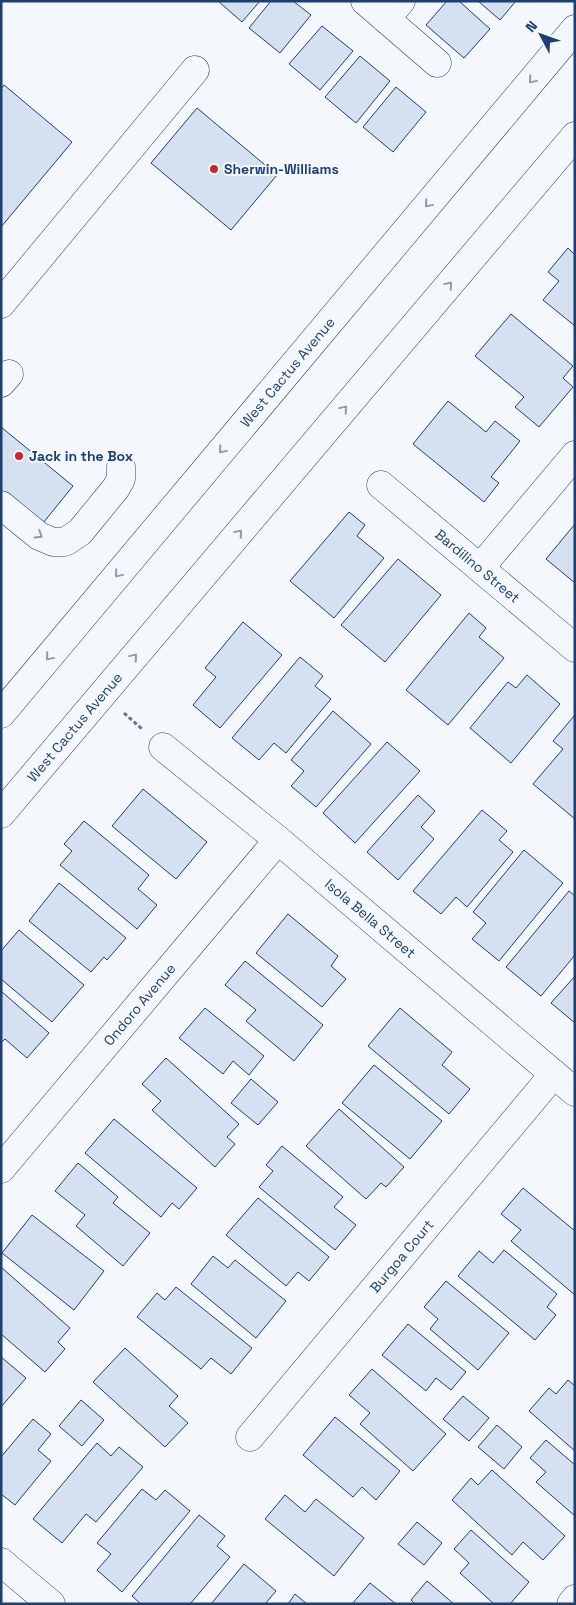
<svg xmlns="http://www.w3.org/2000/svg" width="576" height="1605" font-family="'Space Grotesk',sans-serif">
<rect width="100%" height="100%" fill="#f4f7fb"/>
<!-- building -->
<g fill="#d5e0f0" stroke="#1d3f73">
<polygon points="218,1 260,1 242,22"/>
<polygon points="271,1 293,1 311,15 280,53 249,28"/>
<polygon points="447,1 459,1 490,29 464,58 426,25"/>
<polygon points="478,1 516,1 500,20"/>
<polygon points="322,26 353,51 320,90 289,64"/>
<polygon points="360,56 390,81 356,123 325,97"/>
<polygon points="4,85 72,142 1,227 1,89"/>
<polygon points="396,87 426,112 393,152 363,127"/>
<polygon points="197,108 277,175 231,230 151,163"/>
<polygon points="568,248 575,255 575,326 543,300 559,281 548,272"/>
<polygon points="511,314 573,366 563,378 573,387 539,427 515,407 524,397 475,356"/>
<polygon points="448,401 486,432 495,421 520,441 491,477 499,483 484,502 413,444"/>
<polygon points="1,427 73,486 39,528 1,497"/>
<polygon points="349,512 365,525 357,536 384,558 334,618 290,581"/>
<polygon points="575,524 575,583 546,559"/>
<polygon points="398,559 441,595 385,662 341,625"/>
<polygon points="469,613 486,628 479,637 504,658 448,725 406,690"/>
<polygon points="243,622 282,655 220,728 193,705 216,677 205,668"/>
<polygon points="300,657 323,676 315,686 331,699 286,753 274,743 259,760 232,738"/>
<polygon points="527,675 560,704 511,763 470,728 508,682 516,688"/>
<polygon points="333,711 371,744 316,807 291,786 304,771 291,760"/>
<polygon points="574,716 575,717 575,819 533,784 563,749 553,741"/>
<polygon points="387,742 420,771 355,843 323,813"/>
<polygon points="143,789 207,842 176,879 112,826"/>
<polygon points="418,795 435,811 421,827 434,839 398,880 367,852"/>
<polygon points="482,810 507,831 499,840 513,852 467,907 456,897 441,914 413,891"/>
<polygon points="84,821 149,875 138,889 157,905 137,929 60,865 72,851 64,844"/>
<polygon points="524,850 563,883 499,961 472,939 486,923 473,912"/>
<polygon points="59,883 126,938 107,960 104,957 91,972 29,921"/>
<polygon points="569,891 575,896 575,955 541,996 506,967"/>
<polygon points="288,914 338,956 331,966 346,979 322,1007 256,953"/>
<polygon points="19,930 84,985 52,1022 1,979 1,951"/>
<polygon points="245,961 323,1025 294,1061 246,1021 256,1010 225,985"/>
<polygon points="575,976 575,1023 551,1003"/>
<polygon points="1,991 49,1033 27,1058 5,1039 1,1043"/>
<polygon points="205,1008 264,1056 249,1075 233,1061 223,1074 179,1038"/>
<polygon points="400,1008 452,1052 442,1065 470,1089 449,1114 368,1046"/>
<polygon points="166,1058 239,1124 227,1137 235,1144 215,1167 152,1110 161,1101 142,1084"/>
<polygon points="374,1065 442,1121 410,1159 342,1103"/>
<polygon points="251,1079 278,1102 258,1125 231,1103"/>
<polygon points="339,1109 404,1167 386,1187 381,1183 366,1199 306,1146"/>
<polygon points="114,1119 197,1188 179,1209 172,1203 161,1217 85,1153"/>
<polygon points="282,1146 343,1197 334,1207 356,1225 335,1250 259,1187 273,1171 266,1165"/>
<polygon points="78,1163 118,1197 113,1203 150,1233 123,1266 76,1226 85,1215 55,1191"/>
<polygon points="523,1188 575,1231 575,1295 511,1241 521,1230 501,1214"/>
<polygon points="258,1198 329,1257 309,1281 298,1272 286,1286 226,1235"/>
<polygon points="32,1215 104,1271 74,1310 2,1253"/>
<polygon points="504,1250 557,1294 547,1307 556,1315 535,1340 458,1276 479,1251 493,1263"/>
<polygon points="213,1256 228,1268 235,1260 286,1301 256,1338 191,1284"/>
<polygon points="1,1267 70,1328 58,1342 65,1349 45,1372 1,1334"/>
<polygon points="446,1281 509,1333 478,1370 430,1329 438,1319 424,1307"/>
<polygon points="176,1287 252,1348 231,1374 211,1358 201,1369 137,1317 157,1293 165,1300"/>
<polygon points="408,1324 466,1372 451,1390 436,1378 426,1391 382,1355"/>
<polygon points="125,1348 178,1396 169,1406 188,1423 165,1447 93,1382"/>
<polygon points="1,1357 26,1378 1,1407"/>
<polygon points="372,1369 446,1434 413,1471 360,1424 370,1413 349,1395"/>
<polygon points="568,1380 575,1386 575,1451 529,1411 549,1388 556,1394"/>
<polygon points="463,1396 489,1418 469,1441 443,1419"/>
<polygon points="81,1400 104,1420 82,1446 59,1426"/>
<polygon points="335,1417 400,1471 376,1500 362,1487 353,1497 303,1455"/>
<polygon points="33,1419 51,1434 38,1450 51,1461 15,1505 1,1494 1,1457"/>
<polygon points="497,1425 522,1447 504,1469 478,1447"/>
<polygon points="546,1440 575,1465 575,1516 536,1482 546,1472 530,1458"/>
<polygon points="97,1443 111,1456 119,1447 143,1467 96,1522 86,1514 62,1543 33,1519"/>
<polygon points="492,1470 565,1536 543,1560 523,1542 512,1555 452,1500 471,1478 478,1485"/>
<polygon points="142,1489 156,1500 165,1490 190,1511 122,1592 97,1570 111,1554 97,1543"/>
<polygon points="285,1495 305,1512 316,1499 364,1538 334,1576 265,1519"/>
<polygon points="199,1515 225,1536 217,1546 230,1557 190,1604 141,1604 132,1596"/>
<polygon points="417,1522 442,1543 424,1565 398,1544"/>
<polygon points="471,1530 529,1582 510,1604 494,1604 460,1573 469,1563 454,1549"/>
<polygon points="244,1564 276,1591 265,1604 211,1604"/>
<polygon points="427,1581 454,1604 415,1604 411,1600"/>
<polygon points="370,1583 396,1604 352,1604"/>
<polygon points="295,1594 307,1604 288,1604"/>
</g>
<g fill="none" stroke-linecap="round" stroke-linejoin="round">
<defs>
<g id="minor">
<polyline points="365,1 437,63"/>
<polyline points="386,19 401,1"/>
<polyline points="1,304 195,70"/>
<polyline points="1,383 9,374"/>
<path id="s1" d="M381 485 575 648"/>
<polyline points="1,505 39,536 53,542 65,542 80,532 116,488 121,479 121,467"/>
<polyline points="480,568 575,455"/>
<path id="s2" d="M163 747 278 840 575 1092"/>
<path id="s3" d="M1 1169 278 840"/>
<path id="s4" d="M250 1437 554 1074"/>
<polyline points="1,1562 51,1604"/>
<polyline points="571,1604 575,1599"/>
</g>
<g id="major">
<path id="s5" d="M1 714 575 29"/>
<path id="s6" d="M1 814 575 136"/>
</g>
</defs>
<!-- minor casing -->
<use href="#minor" stroke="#1d3f73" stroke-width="29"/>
<!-- major casing -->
<use href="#major" stroke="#1d3f73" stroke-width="29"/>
<!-- path -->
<polyline stroke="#5e769c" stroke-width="3" stroke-dasharray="4 2.5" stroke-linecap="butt" points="124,713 142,729"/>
<!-- minor -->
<use href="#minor" stroke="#f4f7fb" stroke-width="28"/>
<!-- major -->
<use href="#major" stroke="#f4f7fb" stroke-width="28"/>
</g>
<!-- one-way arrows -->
<defs><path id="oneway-chevron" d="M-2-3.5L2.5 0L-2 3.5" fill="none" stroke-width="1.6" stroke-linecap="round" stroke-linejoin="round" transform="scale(1.25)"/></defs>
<g stroke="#889bb7">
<use href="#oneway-chevron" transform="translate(532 80) rotate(130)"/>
<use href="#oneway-chevron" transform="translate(428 204) rotate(130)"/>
<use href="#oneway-chevron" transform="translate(449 285) rotate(-50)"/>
<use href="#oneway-chevron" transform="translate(344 409) rotate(-50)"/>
<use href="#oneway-chevron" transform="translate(222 450) rotate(130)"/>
<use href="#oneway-chevron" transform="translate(239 533) rotate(-50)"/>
<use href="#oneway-chevron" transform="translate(39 535) rotate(32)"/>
<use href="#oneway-chevron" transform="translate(118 574) rotate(130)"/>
<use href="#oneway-chevron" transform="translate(49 657) rotate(130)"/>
<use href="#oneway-chevron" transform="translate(134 657) rotate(-50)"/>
</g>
<!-- markers -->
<g fill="#c62828" stroke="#f4f7fb" stroke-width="2">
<circle cx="214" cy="169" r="5"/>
<circle cx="19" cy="456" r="5"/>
</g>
<g text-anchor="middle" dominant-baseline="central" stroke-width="4" stroke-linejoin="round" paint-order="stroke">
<!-- poi labels -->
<g font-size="14" font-weight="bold" fill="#1d3f73" stroke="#f4f7fb" text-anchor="start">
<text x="224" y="169">Sherwin-Williams</text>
<text x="29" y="456">Jack in the Box</text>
</g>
<!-- street labels -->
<g font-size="14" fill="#1d3f73" stroke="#f4f7fb">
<text stroke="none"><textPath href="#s5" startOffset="446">West Cactus Avenue</textPath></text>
<text stroke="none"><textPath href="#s1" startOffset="126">Bardilino Street</textPath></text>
<text stroke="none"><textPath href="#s6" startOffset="114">West Cactus Avenue</textPath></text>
<text stroke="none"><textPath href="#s2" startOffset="269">Isola Bella Street</textPath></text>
<text stroke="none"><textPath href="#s3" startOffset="215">Ondoro Avenue</textPath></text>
<text stroke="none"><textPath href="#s4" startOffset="236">Burgoa Court</textPath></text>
</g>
</g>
<!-- border -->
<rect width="576" height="1605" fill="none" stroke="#1d3f73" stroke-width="5"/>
<!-- north arrow -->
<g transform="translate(541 35) rotate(311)" stroke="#f4f7fb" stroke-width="4" paint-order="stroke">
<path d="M0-4L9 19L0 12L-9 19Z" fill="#1d3f73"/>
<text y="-8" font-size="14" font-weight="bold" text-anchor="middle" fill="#1d3f73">N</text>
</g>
</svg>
